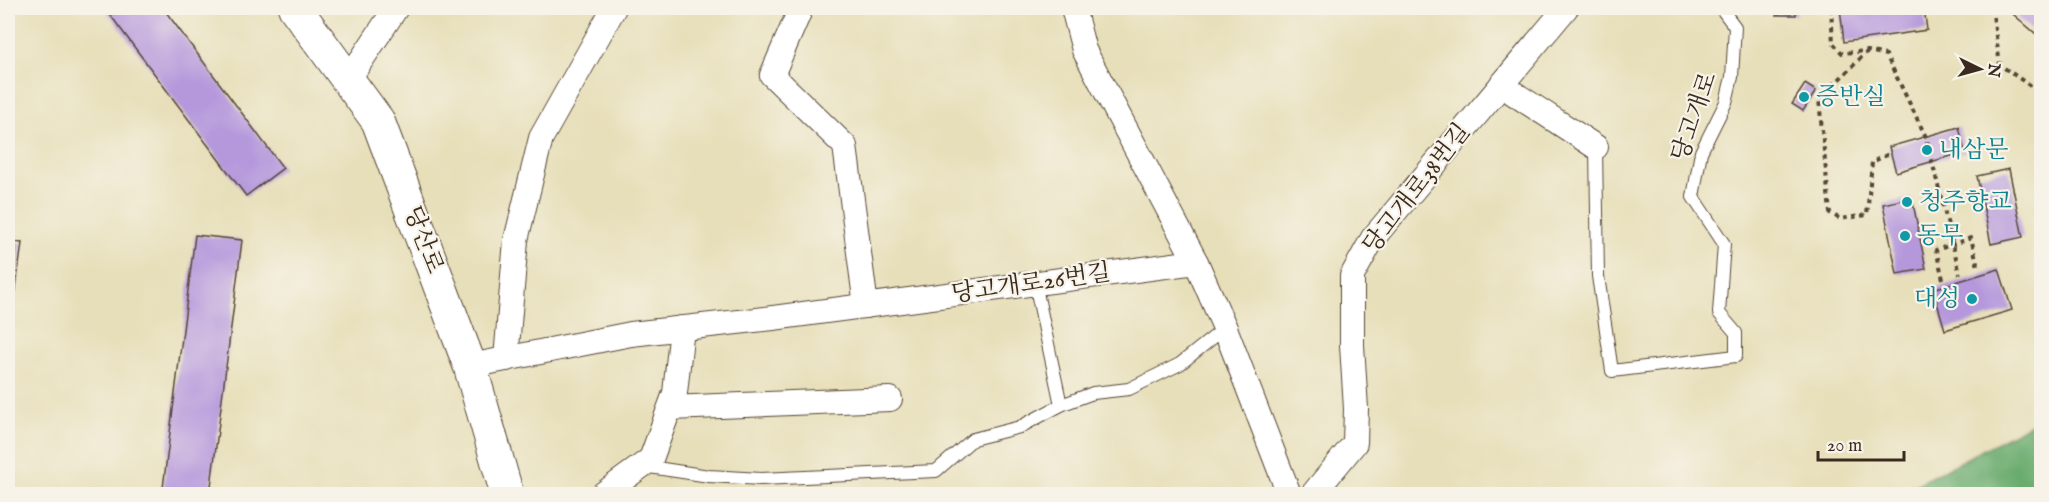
<svg xmlns="http://www.w3.org/2000/svg" width="2049" height="502" font-family="'IM FELL English','Noto Serif KR',serif">
<rect width="100%" height="100%" fill="#f7f3e8"/>
<filter id="ink" filterUnits="userSpaceOnUse"><feTurbulence type="fractalNoise" baseFrequency=".0167" numOctaves="2"/><feDisplacementMap in="SourceGraphic" scale="12" xChannelSelector="R" yChannelSelector="G"/><feConvolveMatrix kernelMatrix="1 2 1 2 8 2 1 2 1" color-interpolation-filters="sRGB"/></filter>
<filter id="wash" filterUnits="userSpaceOnUse"><feTurbulence type="fractalNoise" baseFrequency=".008" numOctaves="4" result="noise"/><feDisplacementMap in="SourceGraphic" scale="24" xChannelSelector="R" yChannelSelector="G"/><feGaussianBlur stdDeviation="1.35" result="paint"/><feColorMatrix in="noise" values="0 0 0 0 0 0 0 0 0 0 0 0 0 0 0 0 0 1.4 0 .05"/><feComposite in="paint" operator="in"/></filter>
<g filter="url(#wash)">
<rect width="100%" height="100%" fill="#e7dfb9"/>
<!-- forest -->
<polygon fill="#6bac6e" stroke="#536b46" stroke-width="1.5" points="2041,419 2041,494 1899,494"/>
<g id="blocks">
<!-- building -->
<g fill="#b598dc">
<polygon points="105,8 163,8 283,168 246,196"/>
<rect x="1776" y="8" width="20" height="7"/>
<polygon points="1840,8 1924,8 1927,30 1844,42"/>
<polygon points="2006,8 2042,8 2042,39"/>
<polygon points="1805,84 1816,91 1803,111 1792,104"/>
<polygon points="1959,127 1965,152 1896,172 1889,147"/>
<polygon points="2009,169 2023,237 1991,244 1977,176"/>
<polygon points="1912,198 1926,269 1897,274 1883,204"/>
<polygon points="195,235 242,240 210,494 163,488"/>
<polygon points="8,241 22,243 9,339 8,338"/>
<polygon points="1999,269 2012,310 1945,330 1933,289"/>
</g>
</g>
</g>
<g filter="url(#ink)">
<use href="#blocks" fill-opacity="0" stroke="#554535" stroke-width="1.5"/>
<g fill="none" stroke-linecap="round" stroke-linejoin="round">
<defs>
<g id="lane">
<polyline points="1596,147 1598,276 1612,371 1736,356 1736,333 1719,313 1724,244 1693,197 1701,152 1726,102 1732,77 1735,27 1721,8"/>
<polyline points="1035,283 1061,405"/>
<polyline points="643,466 709,476 761,479 936,471 973,439 1020,427 1061,405 1093,393 1129,389 1180,364 1225,328"/>
</g>
<g id="street">
<polyline points="801,8 772,75 845,146 866,306"/>
<polyline points="1073,8 1084,50 1196,262 1225,328 1289,494"/>
<polyline points="348,80 396,8"/>
<polyline points="1501,85 1596,147"/>
<polyline points="506,359 516,240 541,138 614,8"/>
<polyline points="470,366 631,334 773,318 1196,262"/>
<polyline points="670,408 890,399"/>
<polyline points="603,494 651,459 675,393 682,328"/>
<polyline points="1313,494 1355,443 1356,409 1352,345 1352,276 1373,238 1566,8"/>
</g>
<polyline id="secondary" points="295,8 378,121 470,366 507,494"/>
</defs>
<!-- lane casing -->
<use href="#lane" stroke="#554535" stroke-width="14"/>
<!-- street casing -->
<use href="#street" stroke="#554535" stroke-width="26"/>
<!-- secondary casing -->
<use href="#secondary" stroke="#554535" stroke-width="35"/>
<!-- path -->
<g stroke="#554535" stroke-width="4" stroke-dasharray="4.5 4.5" stroke-linecap="butt">
<polyline points="1831,8 1833,43 1842,53 1868,51 1886,55 1926,137 1960,274"/>
<polyline points="1992,8 2000,65 2042,94"/>
<polyline points="1868,51 1819,99 1830,213 1840,219 1867,215 1872,162 1891,153"/>
<polyline points="1943,279 1936,250 1971,238 1978,267"/>
</g>
<!-- lane -->
<use href="#lane" stroke="#fff" stroke-width="12"/>
<!-- street -->
<use href="#street" stroke="#fff" stroke-width="24"/>
<!-- secondary -->
<use href="#secondary" stroke="#fff" stroke-width="33"/>
</g>
</g>
<!-- markers -->
<g fill="#0f9aa8" stroke="#f7f3e8" stroke-width="2">
<circle cx="1804" cy="97" r="6"/>
<circle cx="1927" cy="150" r="6"/>
<circle cx="1907" cy="202" r="6"/>
<circle cx="1905" cy="236" r="6"/>
<circle cx="1972" cy="299" r="6"/>
</g>
<g text-anchor="middle" dominant-baseline="central" stroke-width="4.5" stroke-linejoin="round" paint-order="stroke">
<!-- culture labels -->
<g font-size="24" fill="#0d838f" stroke="#f7f3e8" text-anchor="start">
<text x="1816" y="97">증반실</text>
<text x="1939" y="150">내삼문</text>
<text x="1919" y="202">청주향교</text>
<text x="1917" y="236">동무</text>
<text x="1960" y="299" text-anchor="end">대성</text>
</g>
<!-- street labels -->
<g font-size="24" fill="#3b2a1e" stroke="#f7f3e8">
<text transform="translate(1695 117) rotate(-71)">당고개로</text>
<text transform="translate(1417 189) rotate(-52)">당고개로38번길</text>
<text transform="translate(423 240) rotate(69)">당산로</text>
<text transform="translate(1031 284) rotate(-8)">당고개로26번길</text>
</g>
</g>
<!-- margin -->
<rect width="2049" height="502" fill="none" stroke="#f7f3e8" stroke-width="30"/>
<!-- north arrow -->
<g transform="translate(1980 69) rotate(95)" stroke="#f7f3e8" stroke-width="4.5" paint-order="stroke">
<path d="M0-4.5L10 22L0 15L-10 22Z" fill="#3b2a1e"/>
<text y="-9" font-size="16" font-weight="bold" text-anchor="middle" fill="#3b2a1e">N</text>
</g>
<!-- scale -->
<path d="M1818 451v9h86v-9" fill="none" stroke="#3b2a1e" stroke-width="3"/>
<text x="1827" y="451" font-size="18" fill="#3b2a1e" stroke="#f7f3e8" stroke-width="4.5" paint-order="stroke">20 m</text>
</svg>
